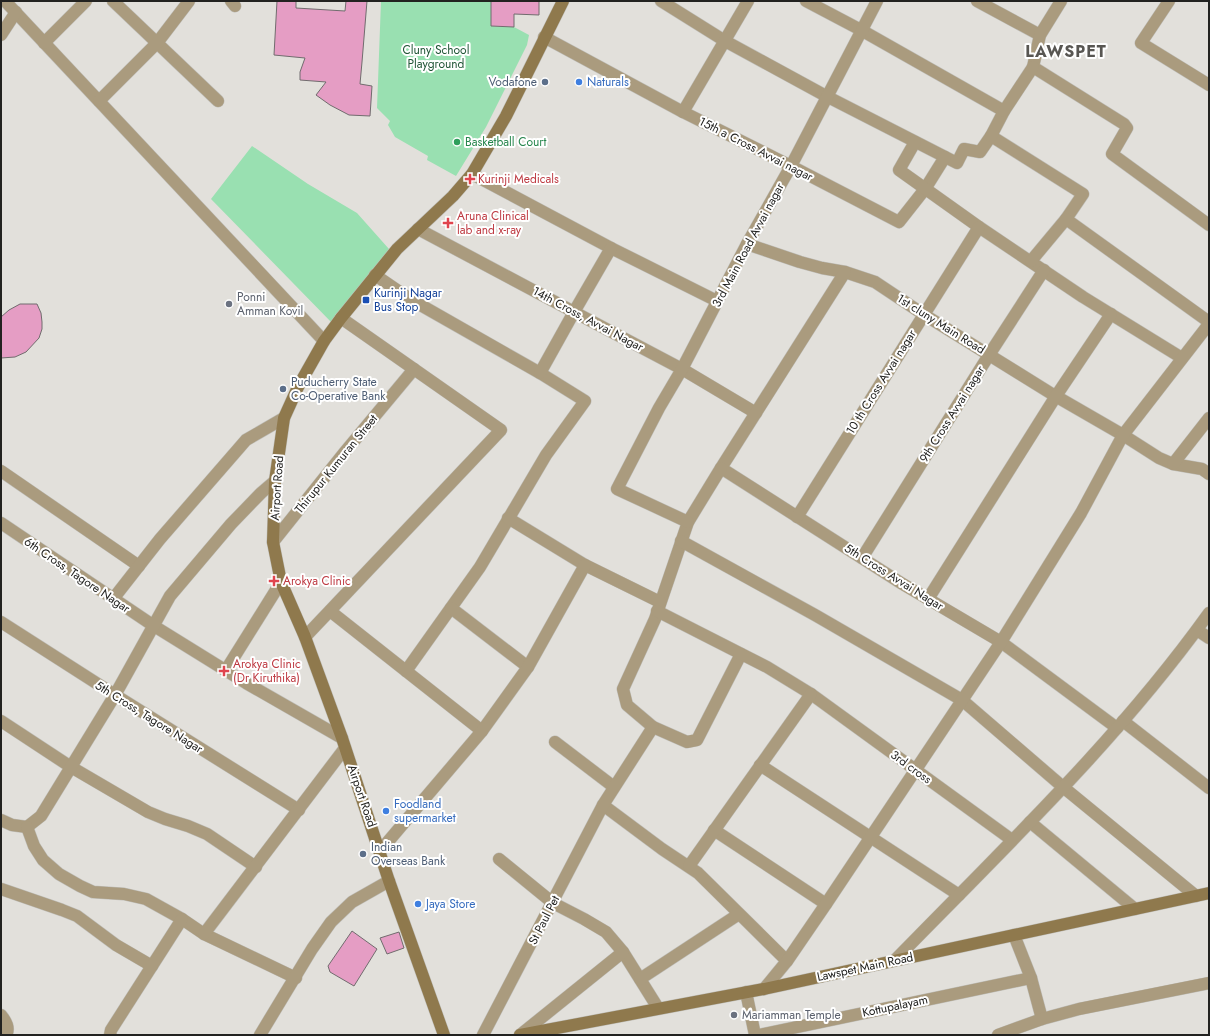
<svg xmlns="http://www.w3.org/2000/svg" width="1210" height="1036" font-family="Jost,sans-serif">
<rect width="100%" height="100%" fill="#e2e0db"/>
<!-- green -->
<g fill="#99e0b1">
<polygon points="381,1 491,1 491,26 514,27 529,35 527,45 486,127 456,176 427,160 428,156 395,137 388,125 390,121 377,108"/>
<polygon points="252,146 308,184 357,213 389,249 333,324 211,199"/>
</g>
<!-- building -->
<g fill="#e59dc4" stroke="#716c6e">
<polygon points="277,1 296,1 296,8 345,11 346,1 367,1 362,62 360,84 372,86 370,116 349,115 330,105 316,95 326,82 300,80 300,72 305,58 274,55"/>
<polygon points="491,1 539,1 539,15 514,14 514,27 491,26"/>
<polygon points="20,304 37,304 41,313 42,322 42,329 39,338 26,352 15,357 1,358 1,317 9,310"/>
<polygon points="352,931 377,949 354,986 330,972 328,966"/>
<polygon points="399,932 404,948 387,954 380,938"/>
</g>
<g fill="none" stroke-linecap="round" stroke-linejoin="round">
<defs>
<g id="street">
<polyline points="5,1 324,341"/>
<polyline points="113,1 218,101"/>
<polyline points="231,1 235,6"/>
<polyline points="661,1 725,41 826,96 957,163 964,149 980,152 991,136 1083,194 1066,219"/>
<polyline points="806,1 861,30 1004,111 991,136"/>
<polyline points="977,1 1040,35"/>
<polyline points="1061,1 1040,35 1033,67 1124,124 1127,128 1112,154 1209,225"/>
<polyline points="1169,1 1141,43 1209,85"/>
<polyline points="1,35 16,12"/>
<polyline points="544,37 683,112 791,166 899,222 925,189 945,157"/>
<polyline points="44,43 86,1"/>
<polyline points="99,101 157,43 189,1"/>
<polyline points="1004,111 1033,67"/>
<polyline points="683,112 748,1"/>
<polyline points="915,142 899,170 979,227 1083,297 1182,358"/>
<polyline points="472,174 611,248 717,301"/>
<polyline points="418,229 574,312 682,369 756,413"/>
<polyline points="747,244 800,262 822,268 845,272 875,282 923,314 1052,394 1123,435 1159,458 1173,464 1202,469 1209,474"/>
<polyline points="1031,261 1066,219 1209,322"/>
<polyline points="845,272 721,468 901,583 1001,642 1117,728"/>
<polyline points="375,275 410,299 540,373 585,401 546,455 480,567 406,671"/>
<polyline points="540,373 574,312 611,248"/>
<polyline points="1173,464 1209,418"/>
<polyline points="721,468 688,522 655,619 623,689 627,705 653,727 687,742 697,740 741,654"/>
<polyline points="1,471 139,566"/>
<polyline points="797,517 979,227"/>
<polyline points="508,518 585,565 660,602"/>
<polyline points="688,522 617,489 659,408 682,369 747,244 791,166 877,1"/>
<polyline points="1,523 154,626 246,683 342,738"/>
<polyline points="681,541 815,615 962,700 1063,787 1196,896"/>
<polyline points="273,542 344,453 414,369"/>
<polyline points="862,558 989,355 1044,270"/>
<polyline points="113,599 160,539 246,440 284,418"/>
<polyline points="928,599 1056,396 1111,314"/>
<polyline points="451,608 528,667"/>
<polyline points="330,611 482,731"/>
<polyline points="657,611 767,667 811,694 1012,840"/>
<polyline points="1,622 115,695 299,810"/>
<polyline points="1197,630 1209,638"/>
<polyline points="305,637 501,430 341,318"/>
<polyline points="226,670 281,582"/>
<polyline points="1,721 71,767 148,812 165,819 188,826 207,834 256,867"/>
<polyline points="1123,721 1209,788"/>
<polyline points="555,742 614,787"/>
<polyline points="760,765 959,895"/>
<polyline points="603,805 662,849 698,873 787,961"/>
<polyline points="1,820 12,825 27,827"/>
<polyline points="1030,822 1135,909"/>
<polyline points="27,827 41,816 71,767 115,695 170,596 231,524 261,493 275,481"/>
<polyline points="27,827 34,846 43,860 59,874 80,886 93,892 124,894 146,899 182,919 204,934 296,978"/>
<polyline points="714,830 826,904"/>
<polyline points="380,851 482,731 528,667 585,565"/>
<polyline points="499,859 553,903 584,919 606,932 623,952 658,1008"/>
<polyline points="689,866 811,694"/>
<polyline points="1,889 62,910 77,916 116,945 152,966"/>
<polyline points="204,934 345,748"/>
<polyline points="1014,935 1031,978 1042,1019"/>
<path d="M895 960C1004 848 1118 740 1209 613"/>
<polyline points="640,979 739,914"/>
<polyline points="764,989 787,961 826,904 1001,642 1081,513 1123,435 1209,324"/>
<polyline points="746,992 755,1035"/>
<path d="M1 1015C6 1021 10 1028 6 1035"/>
<polyline points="110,1035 111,1030 182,919"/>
<polyline points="260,1035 312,949 331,922 352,902 389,881"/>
<polyline points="483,1035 603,805 653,727"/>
<polyline points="520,1035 623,952"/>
<polyline points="759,1035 1031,978"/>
<polyline points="998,1035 1042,1019 1079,1009 1209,983"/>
</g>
<g id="secondary">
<polyline points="444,1035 389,881 342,738 305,637 281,582 273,542 275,481 284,418 298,387 324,341 341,318 397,249 453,196 472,174 506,116 563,1"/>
<polyline points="520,1035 764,989 1209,893"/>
</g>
</defs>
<!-- street casing -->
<use href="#street" stroke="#bfbeb9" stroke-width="13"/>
<!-- secondary casing -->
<use href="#secondary" stroke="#bfbeb9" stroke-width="13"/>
<!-- street -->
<use href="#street" stroke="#aa9b7e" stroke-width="12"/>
<!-- secondary -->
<use href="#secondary" stroke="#8f794d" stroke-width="12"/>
</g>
<!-- markers -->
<g fill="#5c6f8a" stroke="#fff" stroke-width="1.5">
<circle cx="545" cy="82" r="4"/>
<circle cx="283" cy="389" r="4"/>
<circle cx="363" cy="854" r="4"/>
</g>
<g fill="#3f7fe0" stroke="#fff" stroke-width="1.5">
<circle cx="579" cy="82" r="4"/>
<circle cx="386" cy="811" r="4"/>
<circle cx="418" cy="904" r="4"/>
</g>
<circle fill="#2e9e5b" stroke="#fff" stroke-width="1.5" cx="457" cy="142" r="4"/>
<g fill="#e0444e" stroke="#fff" stroke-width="1.5">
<path d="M468 173h4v4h4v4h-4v4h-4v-4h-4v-4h4z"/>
<path d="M446 217h4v4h4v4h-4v4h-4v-4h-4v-4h4z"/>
<path d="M272 575h4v4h4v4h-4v4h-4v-4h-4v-4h4z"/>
<path d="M222 665h4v4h4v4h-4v4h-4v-4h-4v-4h4z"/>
</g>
<rect fill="#1a4fb4" stroke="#fff" stroke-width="1.5" x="362" y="296" width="8" height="8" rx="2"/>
<g fill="#6b7280" stroke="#fff" stroke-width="1.5">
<circle cx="229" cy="304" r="4"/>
<circle cx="734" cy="1015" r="4"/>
</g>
<g text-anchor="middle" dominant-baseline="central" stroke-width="4" stroke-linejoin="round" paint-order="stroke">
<!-- park labels -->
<g font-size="12" fill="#205536" stroke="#fff">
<text x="436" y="50">Cluny School<tspan x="436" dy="14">Playground</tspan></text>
</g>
<!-- service labels -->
<g font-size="12" fill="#4e5e75" stroke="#fff" text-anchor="start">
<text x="537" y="82" text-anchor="end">Vodafone</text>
<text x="291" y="382">Puducherry State<tspan x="291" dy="14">Co-Operative Bank</tspan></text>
<text x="371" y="847">Indian<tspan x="371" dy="14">Overseas Bank</tspan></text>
</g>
<!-- shop labels -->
<g font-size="12" fill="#366cbe" stroke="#fff" text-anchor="start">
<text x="587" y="82">Naturals</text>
<text x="394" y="804">Foodland<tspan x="394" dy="14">supermarket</tspan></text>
<text x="426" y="904">Jaya Store</text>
</g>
<!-- leisure labels -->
<g font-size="12" fill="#27864d" stroke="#fff" text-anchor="start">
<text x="465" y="142">Basketball Court</text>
</g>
<!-- street labels -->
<g font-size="12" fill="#222220" stroke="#fff">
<text transform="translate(756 149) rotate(27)">15th a Cross Avvai nagar</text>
<text transform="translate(748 245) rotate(-62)">3rd Main Road Avvai nagar</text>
<text transform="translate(588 319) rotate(28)">14th Cross, Avvai Nagar</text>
<text transform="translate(941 324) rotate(32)">1st cluny Main Road</text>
<text transform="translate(881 382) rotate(-58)">10 th Cross Avvai nagar</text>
<text transform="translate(952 414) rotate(-58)">9th Cross Avvai nagar</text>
<text transform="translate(336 464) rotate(-51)">Thirupur Kumuran Street</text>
<text transform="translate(277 488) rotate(-86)">Airport Road</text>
<text transform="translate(77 575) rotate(34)">6th Cross, Tagore Nagar</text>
<text transform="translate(894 577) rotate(32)">5th Cross Avvai Nagar</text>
<text transform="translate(149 717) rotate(32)">5th Cross, Tagore Nagar</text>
<text transform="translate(911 767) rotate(36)">3rd cross</text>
<text transform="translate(362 796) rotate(71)">Airport Road</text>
<text transform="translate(544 920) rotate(-63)">St Paul Pet</text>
<text transform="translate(865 967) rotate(-12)">Lawspet Main Road</text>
<text transform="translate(895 1006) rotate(-12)">Kottupalayam</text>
</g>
<!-- health labels -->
<g font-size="12" fill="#be3a42" stroke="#fff" text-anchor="start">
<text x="478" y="179">Kurinji Medicals</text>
<text x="457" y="216">Aruna Clinical<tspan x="457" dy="14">lab and x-ray</tspan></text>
<text x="283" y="581">Arokya Clinic</text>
<text x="233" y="664">Arokya Clinic<tspan x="233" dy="14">(Dr Kiruthika)</tspan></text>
</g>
<!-- transit labels -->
<g font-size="12" fill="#164399" stroke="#fff" text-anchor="start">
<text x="374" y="293">Kurinji Nagar<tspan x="374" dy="14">Bus Stop</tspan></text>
</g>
<!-- worship labels -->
<g font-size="12" fill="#5b616d" stroke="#fff" text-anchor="start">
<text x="237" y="297">Ponni<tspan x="237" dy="14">Amman Kovil</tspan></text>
<text x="742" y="1015">Mariamman Temple</text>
</g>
<!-- district labels -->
<g font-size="16" font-weight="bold" letter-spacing="1" fill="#585652" stroke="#fff">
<text x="1066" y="51">LAWSPET</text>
</g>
</g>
<!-- border -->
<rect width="1210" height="1036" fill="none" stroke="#222220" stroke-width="4"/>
</svg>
